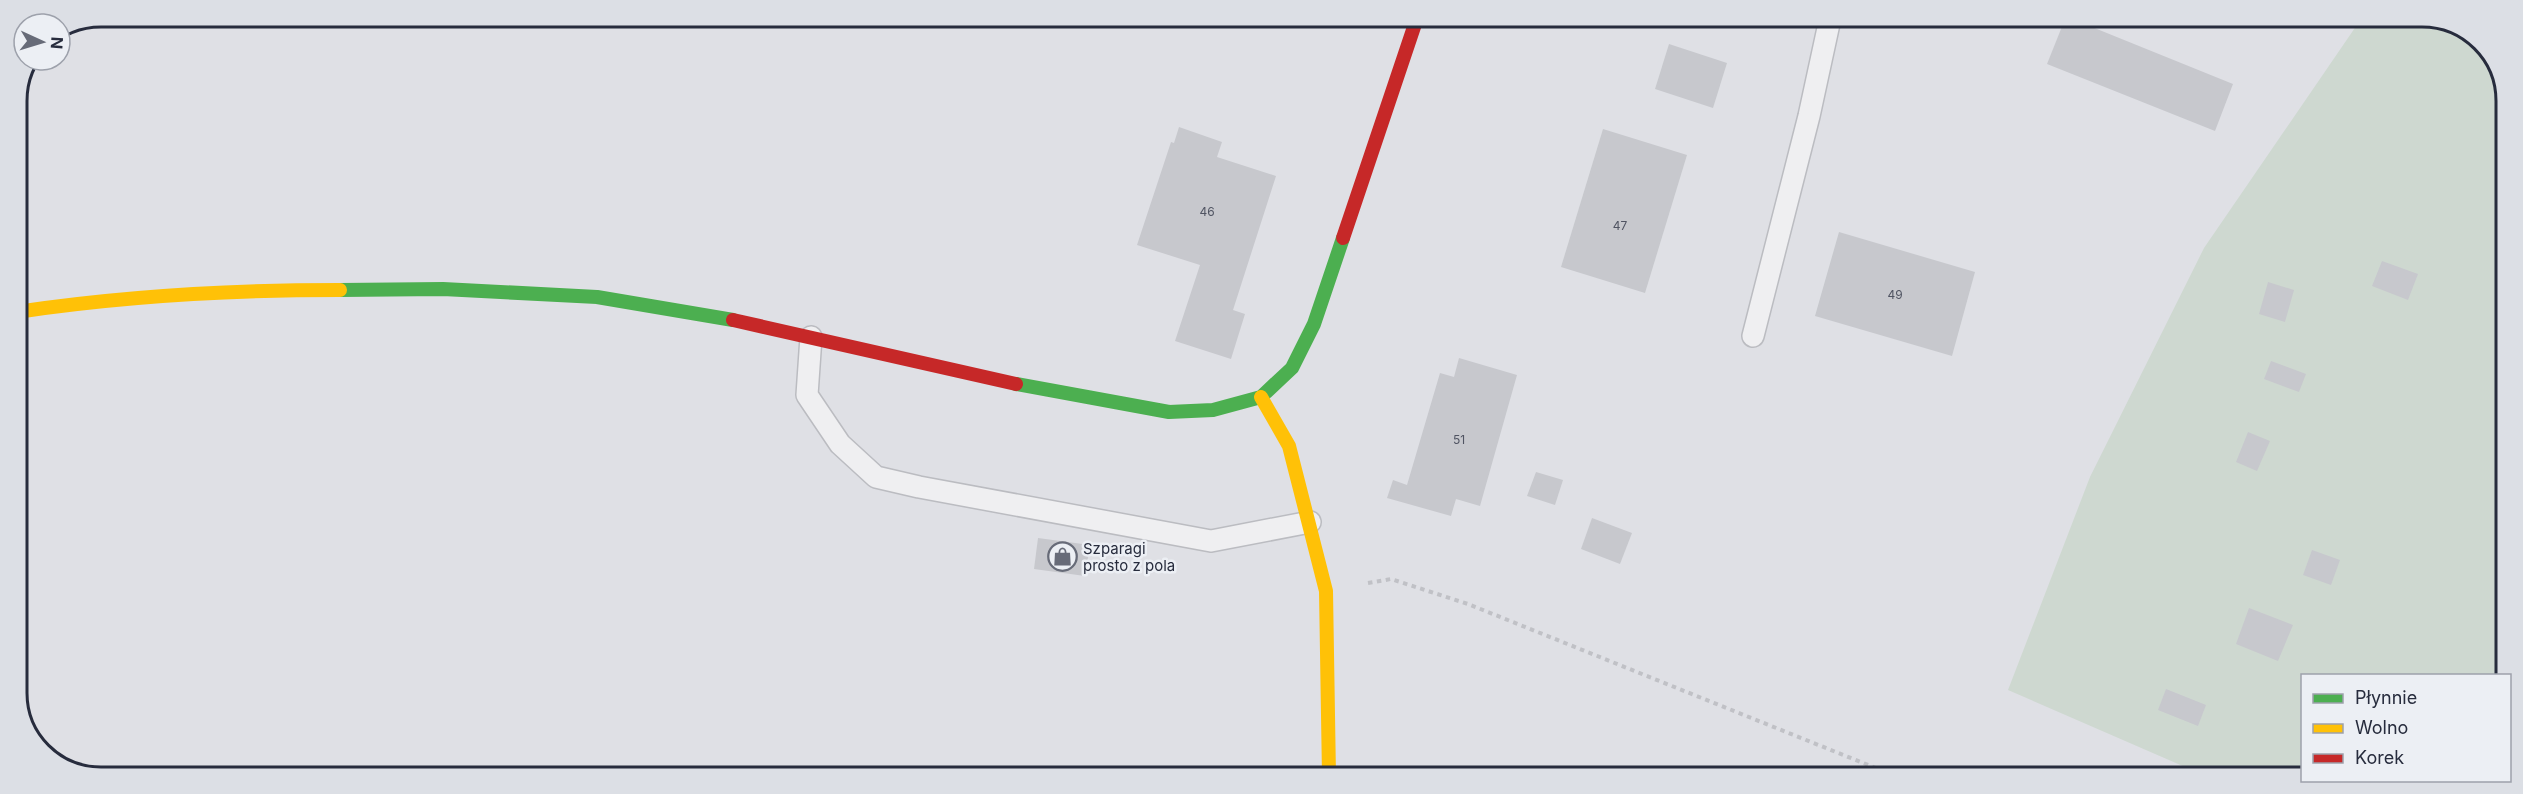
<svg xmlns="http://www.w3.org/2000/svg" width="2523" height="794" font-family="Inter,sans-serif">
<rect width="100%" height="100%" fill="#dfe0e5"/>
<!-- green -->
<polygon fill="#ced8d0" points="2361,19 2444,19 2486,46 2506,95 2504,675 2302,676 2302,777 2208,777 2008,690 2090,477 2204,248"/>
<!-- building -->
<g fill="#c7c8cd">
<polygon points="2065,19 2095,19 2092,27 2233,84 2215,131 2047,64"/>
<polygon points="2247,19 2265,19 2262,26"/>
<polygon points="1669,44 1727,63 1713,108 1655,89"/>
<polygon points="1179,127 1222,142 1217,157 1276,176 1233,310 1245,314 1231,359 1175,341 1200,265 1137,245 1171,142 1174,143"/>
<polygon points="1603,129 1687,155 1645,293 1561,267"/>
<polygon points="1839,232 1975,272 1952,356 1815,316"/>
<polygon points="2382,261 2418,274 2408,300 2372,286"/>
<polygon points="2268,282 2294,290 2285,322 2259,314"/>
<polygon points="1459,358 1517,375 1480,506 1456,499 1451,516 1387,498 1393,480 1407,485 1440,373 1454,377"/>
<polygon points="2271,361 2306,374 2299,392 2264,379"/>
<polygon points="2248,432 2270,441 2257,471 2236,462"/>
<polygon points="1536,472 1563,480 1555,505 1527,496"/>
<polygon points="1592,518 1632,533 1620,564 1581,549"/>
<polygon points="1038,538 1090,545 1085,576 1034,569"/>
<polygon points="2312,550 2340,560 2331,585 2303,575"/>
<polygon points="2249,608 2293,625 2278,661 2236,644"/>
<polygon points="2166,689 2206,705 2198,726 2158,710"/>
</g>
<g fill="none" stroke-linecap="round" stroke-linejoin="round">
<defs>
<g id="lane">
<polyline points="1753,336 1809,116 1830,19"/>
<polyline points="811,337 807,395 840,444 876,477 919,487 1211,541 1310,522"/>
</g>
</defs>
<!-- lane casing -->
<use href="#lane" stroke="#bbbcc1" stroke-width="24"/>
<!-- path -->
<polyline stroke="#c0c1c6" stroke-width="4" stroke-dasharray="4.5 4.5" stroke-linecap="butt" points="1368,583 1391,579 1468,604 1898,777"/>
<!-- lane -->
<use href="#lane" stroke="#efeff1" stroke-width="21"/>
<!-- fast -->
<g stroke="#4caf50" stroke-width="14">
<polyline points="340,290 443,289 597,297 733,320"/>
<polyline points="1016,384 1169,412 1213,410 1261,397 1292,368 1314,324 1343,238"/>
</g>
<!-- slow -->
<g stroke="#ffc107" stroke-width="14">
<path d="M17 312C124 296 232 290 340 290"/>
<polyline points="1261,397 1289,446 1326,591 1329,776"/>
</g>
<!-- jam -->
<g stroke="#c62828" stroke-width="14">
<polyline points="1343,238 1417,18"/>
<polyline points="733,320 1016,384"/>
</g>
</g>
<!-- icons -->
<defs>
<symbol id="shop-ring" viewBox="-11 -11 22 22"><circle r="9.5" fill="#eceff4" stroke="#676b78" stroke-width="1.5"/><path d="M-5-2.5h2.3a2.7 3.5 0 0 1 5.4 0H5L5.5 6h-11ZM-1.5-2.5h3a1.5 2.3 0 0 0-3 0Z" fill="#676b78"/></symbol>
</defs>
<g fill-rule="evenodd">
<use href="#shop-ring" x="1046" y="540" width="33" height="33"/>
</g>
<g text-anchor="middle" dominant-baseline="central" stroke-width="5" stroke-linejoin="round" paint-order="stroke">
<!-- number labels -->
<g font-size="12" fill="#505462">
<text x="1207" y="211">46</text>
<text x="1620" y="225">47</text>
<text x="1895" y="294">49</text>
<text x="1459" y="439">51</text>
</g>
<!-- poi labels -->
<g font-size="15" fill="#272c3d" stroke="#eceff4" text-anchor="start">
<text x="1083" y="548">Szparagi<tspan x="1083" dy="17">prosto z pola</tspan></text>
</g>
</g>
<!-- crop -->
<path d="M0 0H2523V794H0ZM101 27H2422A74 74 0 0 1 2496 101V693A74 74 0 0 1 2422 767H101A74 74 0 0 1 27 693V101A74 74 0 0 1 101 27Z" fill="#dcdfe5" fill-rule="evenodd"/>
<path fill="none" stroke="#272c3d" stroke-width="3" d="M101 27H2422A74 74 0 0 1 2496 101V693A74 74 0 0 1 2422 767H101A74 74 0 0 1 27 693V101A74 74 0 0 1 101 27Z"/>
<!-- legend -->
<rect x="2301" y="674" width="210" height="108" fill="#eceff4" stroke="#9da1ab" stroke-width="1.5"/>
<rect x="2313" y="694" width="30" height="9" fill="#4caf50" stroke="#9da1ab" stroke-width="1.5"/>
<text x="2355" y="704" font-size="18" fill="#272c3d">Płynnie</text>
<rect x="2313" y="724" width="30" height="9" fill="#ffc107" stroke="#9da1ab" stroke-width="1.5"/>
<text x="2355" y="734" font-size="18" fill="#272c3d">Wolno</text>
<rect x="2313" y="754" width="30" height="9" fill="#c62828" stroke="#9da1ab" stroke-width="1.5"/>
<text x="2355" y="764" font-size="18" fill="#272c3d">Korek</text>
<!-- north arrow -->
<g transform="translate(42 42) rotate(94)"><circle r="28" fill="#eceff4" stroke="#9da1ab" stroke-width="1.5"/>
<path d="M0-4.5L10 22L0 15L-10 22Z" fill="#676b78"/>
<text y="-9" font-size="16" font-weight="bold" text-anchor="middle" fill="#272c3d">N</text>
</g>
</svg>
